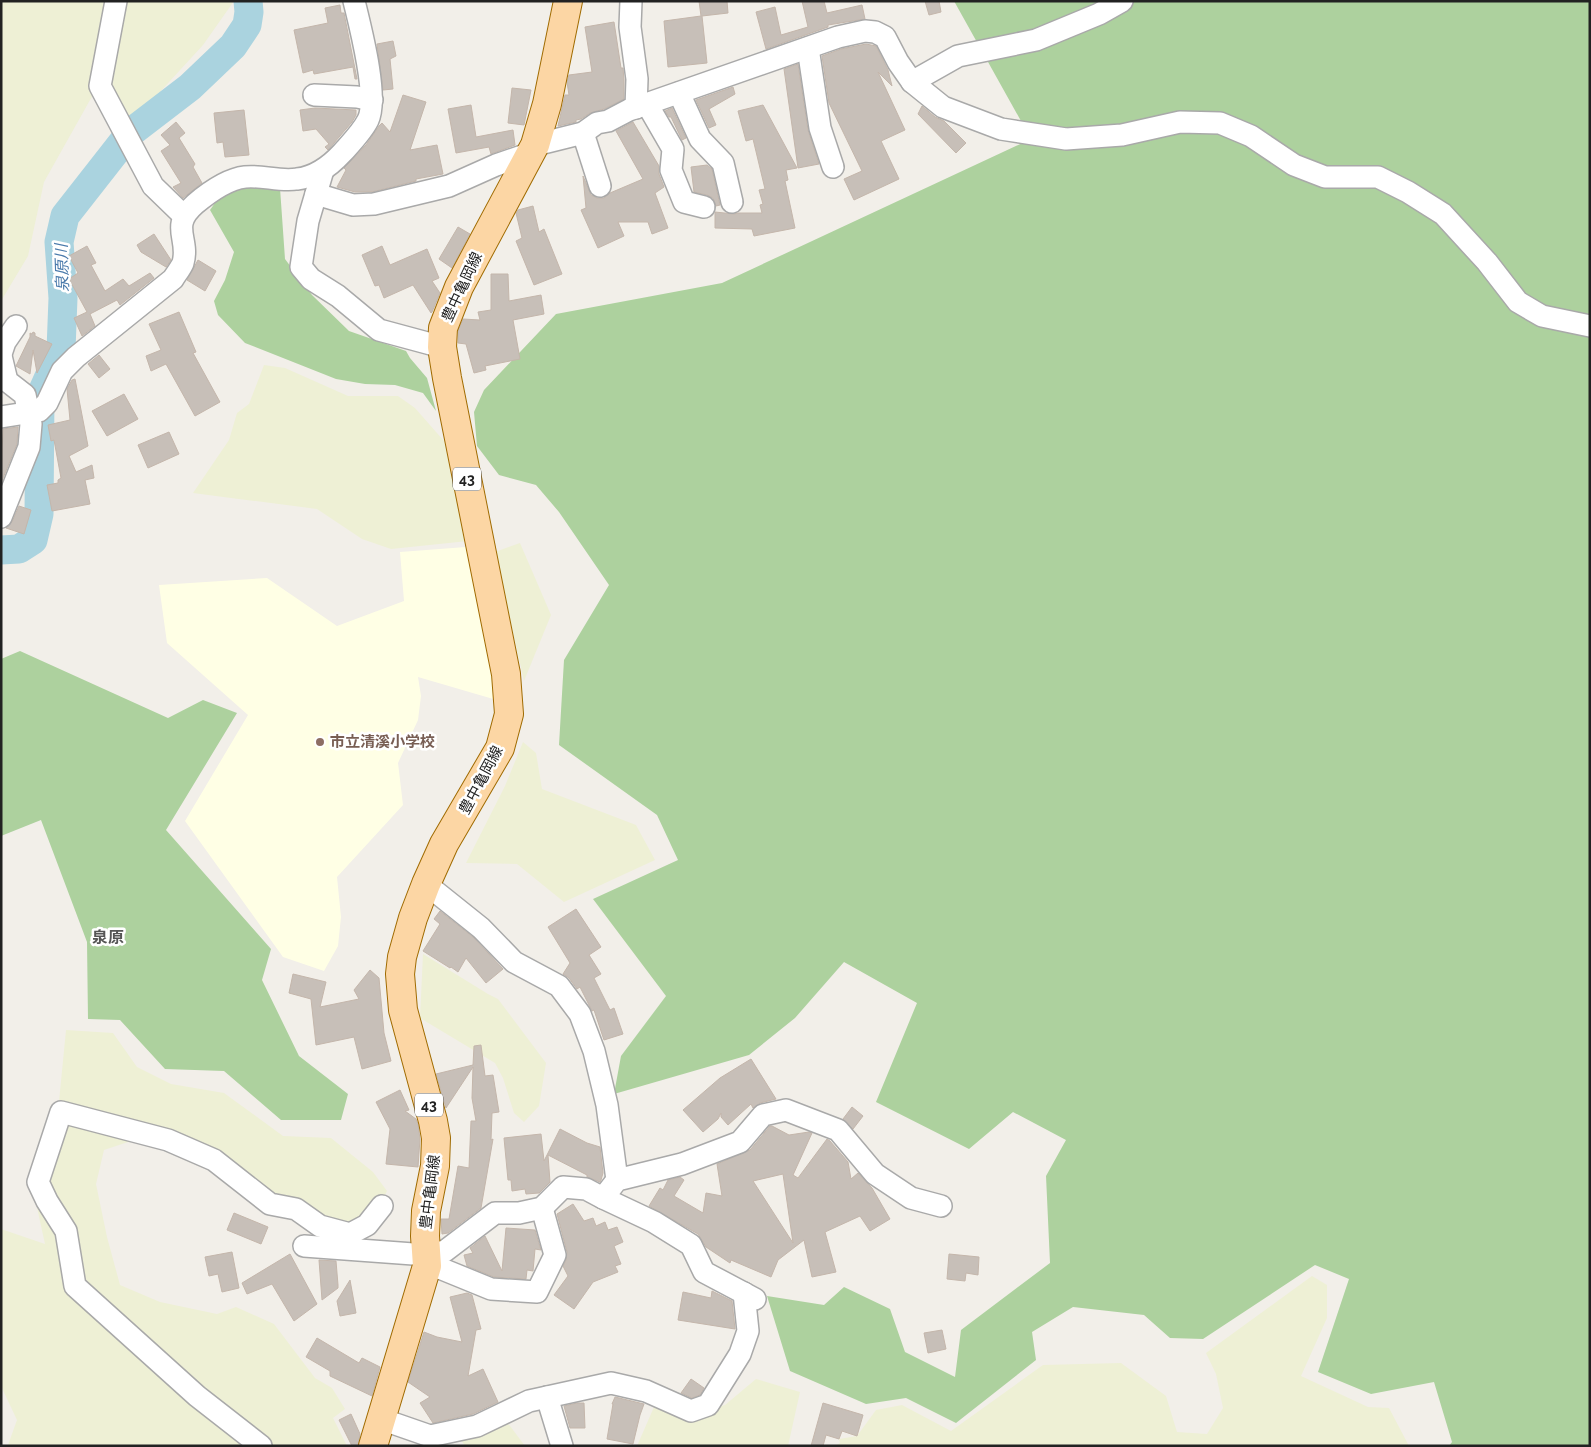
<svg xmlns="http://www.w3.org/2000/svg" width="1591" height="1447" font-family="Raleway,'Noto Sans JP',sans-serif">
<rect width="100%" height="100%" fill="#f2efe9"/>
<!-- education -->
<polygon fill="#ffffe5" points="466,547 500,701 418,677 421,696 418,720 398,763 403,805 337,877 341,917 338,946 324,971 283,957 185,821 248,715 167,643 159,585 267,578 337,626 404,601 400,552"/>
<!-- farmland -->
<g fill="#eef0d5">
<polygon points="1,1 234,1 203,45 124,131 99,84 44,182 28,256 1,301"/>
<polygon points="264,365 285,368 348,396 398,396 415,408 444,441 468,541 391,549 362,539 317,509 193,493 229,440 237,413 249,404"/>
<polygon points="520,543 551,615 524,681 495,552"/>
<polygon points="523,742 536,753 542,789 636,825 655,860 564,902 517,864 466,863 505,786"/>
<polygon points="423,954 488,994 498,999 546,1063 539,1106 524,1122 514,1113 503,1078 495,1063 420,1018"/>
<polygon points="66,1030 113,1033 137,1067 171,1084 224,1093 283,1136 331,1138 373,1172 387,1191 366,1231 309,1218 146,1136 104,1150 96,1184 107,1237 120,1285 160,1302 217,1314 236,1307 274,1324 315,1378 332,1388 345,1409 333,1418 347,1446 8,1445 17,1420 1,1386 1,1229 45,1244 33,1189 57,1122"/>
<polygon points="1312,1276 1327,1285 1327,1318 1301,1376 1368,1407 1389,1408 1409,1446 835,1446 840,1443 839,1439 857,1436 876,1410 902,1405 951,1431 1043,1365 1121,1363 1166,1396 1177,1432 1207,1434 1223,1408 1216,1374 1206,1353"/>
<polygon points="756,1379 800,1392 788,1446 637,1446 654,1407 685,1418 725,1405"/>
<polygon points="507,1422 525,1446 465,1446 458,1435"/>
</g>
<!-- forest -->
<g fill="#add19e">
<polygon points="954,1 1590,1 1590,1446 1449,1446 1452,1442 1434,1382 1371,1394 1318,1372 1349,1279 1315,1265 1203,1339 1170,1338 1144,1315 1073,1307 1032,1332 1036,1360 956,1423 906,1398 866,1404 790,1371 767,1296 824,1305 844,1287 890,1309 905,1352 955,1377 961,1330 1050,1263 1046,1176 1066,1140 1013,1112 969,1149 876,1102 917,1003 844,962 795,1018 749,1055 614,1094 621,1056 666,996 593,899 678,860 657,815 559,745 564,660 609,585 559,512 536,485 499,475 477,446 474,412 484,390 556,314 722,283 1031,139"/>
<polygon points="244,183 280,188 285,259 312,295 349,331 406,351 410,358 427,378 436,411 423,393 395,385 365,384 336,379 245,343 218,315 214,301 225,280 234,252 210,210 222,193"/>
<polygon points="20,651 168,718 203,700 237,713 166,830 271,949 262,980 299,1056 348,1094 341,1120 281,1120 224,1071 165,1069 120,1020 88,1019 87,942 41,820 1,836 1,659"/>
</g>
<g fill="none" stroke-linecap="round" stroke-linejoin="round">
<!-- river -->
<polyline stroke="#aad3df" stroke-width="29" points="1,550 19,549 33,540 39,514 40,397 61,350 63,298 59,242 65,216 130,133 190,87 233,46 247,25 249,12 248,1"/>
</g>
<!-- building -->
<g fill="#c7bfb8" stroke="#c4b6ab" fill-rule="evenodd">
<polygon points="699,1 727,1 728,13 702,16 707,63 668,67 664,21 701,16"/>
<polygon points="802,1 824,1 827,13 862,5 865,19 828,25 828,27 766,49 756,12 775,7 781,35 808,27"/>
<polygon points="925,1 939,1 941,12 929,15"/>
<polygon points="340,5 341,13 344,13 357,79 355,79 353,67 314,74 313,70 303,73 294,30 328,23 325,8"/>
<polygon points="614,22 621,68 623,68 624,80 624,99 604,109 590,113 581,119 576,120 576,122 558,126 565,95 569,95 567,82 569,75 592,72 585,27"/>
<polygon points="393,41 396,56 390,59 393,89 383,90 377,44"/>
<polygon points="866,44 876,46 888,70 892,86 878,72 905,130 881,141 899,179 854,200 844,179 862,171 829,103 822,56 841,49"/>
<polygon points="798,64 808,130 819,164 798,168 784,69"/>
<polygon points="733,87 735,94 709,109 716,125 709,128 696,100"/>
<polygon points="512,88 531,90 524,125 508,123"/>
<polygon points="403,95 426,102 410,150 437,145 443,174 416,179 416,181 372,192 355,192 337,187 346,170 344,168 366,145 379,126 382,123 390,132"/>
<polygon points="471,105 476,137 513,130 515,145 491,154 489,147 456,153 448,109"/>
<polygon points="763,105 797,168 786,170 788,180 785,181 795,228 754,236 752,229 715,228 715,212 734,214 738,213 762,213 760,205 763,204 759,190 765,189 753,139 746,141 738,111"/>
<polygon points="922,106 935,117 944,121 966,143 956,153 918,114"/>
<polygon points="315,108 356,110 356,115 352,122 328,150 325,147 329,144 316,129 303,131 300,110"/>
<polygon points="672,108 686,138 682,140 671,117 669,117 665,111"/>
<polygon points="244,110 249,155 225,157 223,142 217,143 214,113"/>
<polygon points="176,122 185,133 179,138 195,164 193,167 202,183 183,198 173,187 181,183 161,151 170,145 161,135"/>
<polygon points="633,122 659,166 659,174 664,187 655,193 668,228 652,234 648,222 618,222 624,236 598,248 581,210 586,208 583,176 591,195 597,198 604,198 610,193 643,179 616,131"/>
<polygon points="707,165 712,169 720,205 716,206 713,198 707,195 694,192 691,167"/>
<polygon points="533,206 539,232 544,229 562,274 534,285 516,241 522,238 516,213 518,210"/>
<polygon points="458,227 470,234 452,268 439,259"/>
<polygon points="154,234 171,260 166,267 141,252 137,245"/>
<polygon points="87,246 96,263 91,265 105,291 123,279 129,286 150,273 154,278 120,305 117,300 90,314 95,326 82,336 74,318 87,312 69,279 78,273 69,256"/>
<polygon points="382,246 390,265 427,249 439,278 432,281 440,293 432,312 431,313 413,285 384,298 379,285 375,286 362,255"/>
<polygon points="198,260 216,271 205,291 187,280"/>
<polygon points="491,274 508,274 509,301 541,295 544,314 513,320 520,359 485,366 486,370 474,373 466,344 458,343 458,331 463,319 480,320 478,312 491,310"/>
<polygon points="179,312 196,352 193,353 220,402 195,416 166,364 151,371 146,356 161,350 149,324"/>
<polygon points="33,332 35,333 35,336 52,344 37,373 33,350 30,374 16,366 30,337 30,333 32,334"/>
<polygon points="99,355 110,369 99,378 88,364"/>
<polygon points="75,379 88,446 69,456 76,472 92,465 94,478 85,480 90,504 52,511 47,485 58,483 58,480 61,478 54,440 51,441 48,425 70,420 67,389 72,380"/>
<polygon points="124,394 138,419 107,436 92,411"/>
<polygon points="18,427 17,444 1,483 3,429"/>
<polygon points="169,432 179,454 148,468 138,445"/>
<polygon points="19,506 31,510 24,534 6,528 12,522"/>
<polygon points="576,909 601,947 589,955 601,974 594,978 610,1010 614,1008 623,1034 604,1040 594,1010 592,1011 580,987 577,989 569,978 563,974 570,963 548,927"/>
<polygon points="440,911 473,937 503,969 486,983 466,958 458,972 451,967 450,968 423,951 440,924 434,919"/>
<polygon points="370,970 379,978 384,1033 391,1061 362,1069 354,1037 316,1045 311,999 289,993 293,974 326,982 320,1007 359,999 354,990"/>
<polygon points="481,1045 485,1076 493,1075 499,1112 492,1113 491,1140 493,1139 481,1208 448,1233 442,1234 441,1219 449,1219 458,1166 469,1168 471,1121 476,1121 472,1098 473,1067 446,1108 436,1074 473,1065 474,1046"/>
<polygon points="751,1059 776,1099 760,1103 753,1108 751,1104 728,1125 721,1117 721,1113 718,1119 703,1132 683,1110 720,1078"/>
<polygon points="400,1090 409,1110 405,1111 416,1119 418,1124 420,1139 418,1167 386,1164 390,1129 376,1102"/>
<polygon points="852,1107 863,1116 853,1129 843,1119"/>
<path d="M770 1126H772L789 1135 809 1132 812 1133 793 1175 798 1178 827 1139 830 1141 848 1162 851 1179 858 1173 872 1188 890 1219 870 1231 860 1216 825 1232 836 1272 812 1277 804 1240 778 1260 771 1277 731 1260 730 1263 706 1247 698 1234 649 1206 660 1188 663 1190 668 1180 680 1177 684 1180 674 1196 703 1213 706 1193 722 1196 717 1164 750 1150ZM783 1174 793 1243 753 1181Z"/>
<polygon points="560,1129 587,1143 600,1147 603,1173 601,1180 600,1182 587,1177 587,1175 548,1155 550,1182 539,1193 526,1194 525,1189 512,1191 511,1180 508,1180 504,1138 541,1134 544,1161"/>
<polygon points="573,1204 584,1221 593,1218 596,1226 605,1222 608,1230 617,1227 623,1242 614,1246 621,1264 615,1266 618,1272 593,1282 574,1309 554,1295 568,1276 563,1266 566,1260 567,1252 557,1214"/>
<polygon points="234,1213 268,1227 261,1244 227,1230"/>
<polygon points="506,1228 535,1230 541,1250 535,1249 533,1271 527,1270 526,1279 494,1277 467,1266 464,1255 473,1253 470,1248 485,1236 502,1271"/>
<polygon points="232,1252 239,1288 222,1292 218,1274 209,1276 205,1257"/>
<polygon points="290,1254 317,1304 294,1321 272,1284 247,1294 242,1283"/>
<polygon points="949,1254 979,1257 978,1275 966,1273 965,1281 947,1279"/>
<polygon points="319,1260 336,1261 338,1285 338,1288 322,1300"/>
<polygon points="350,1280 356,1313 340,1316 337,1301"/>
<polygon points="712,1291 732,1301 735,1329 678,1320 683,1292 711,1298"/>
<polygon points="467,1293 472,1295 481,1329 476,1330 468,1376 483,1369 498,1402 473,1414 433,1423 420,1403 430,1397 408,1382 424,1332 437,1337 462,1342 450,1297"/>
<polygon points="942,1330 946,1349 928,1353 924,1333"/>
<polygon points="317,1338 359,1363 362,1358 380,1367 372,1396 330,1376 330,1371 306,1357"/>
<polygon points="691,1379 704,1388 700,1395 692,1398 681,1393"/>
<polygon points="615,1397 644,1404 640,1415 633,1444 607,1439 613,1404 612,1404"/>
<polygon points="577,1403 584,1403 585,1428 570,1428 564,1406"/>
<polygon points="823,1403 863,1415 857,1436 842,1431 839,1439 826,1435 823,1446 811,1446"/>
<polygon points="351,1414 360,1434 358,1446 352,1446 339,1420"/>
</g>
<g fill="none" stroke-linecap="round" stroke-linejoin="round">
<defs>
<g id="minor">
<polyline points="116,1 100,86 153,186 184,216"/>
<polyline points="631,1 630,27 637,79 636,108"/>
<polyline points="808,48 820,128 833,167"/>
<polyline points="912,82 958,56 1036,40 1099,14 1122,1"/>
<polyline points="679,93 700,139 723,163 732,202"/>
<polyline points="314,95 357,97 372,100"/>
<polyline points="647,104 673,149 671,170 684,202 704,207"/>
<polyline points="583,133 600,186"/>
<polyline points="535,145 583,133 597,123 608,121 629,110 838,37 865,31 875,32 885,37 898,62 912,82 943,107 1001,129 1066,139 1122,135 1180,122 1220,123 1251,136 1294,165 1325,177 1378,177 1408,192 1443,214 1487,262 1518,302 1542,316 1590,326"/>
<polyline points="323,170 308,221 301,267 311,279 338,296 379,330 442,347"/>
<polyline points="316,194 353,205 374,204 449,186 496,165 531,153"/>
<polyline points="1,354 5,342 16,326"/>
<polyline points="1,356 7,381 25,395 31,424 29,447 1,517"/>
<path d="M1 417 39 411 47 403 62 371 76 357 173 279C176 274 181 268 183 263 190 238 169 227 195 204 208 193 228 179 245 177 262 175 280 182 297 179 316 177 330 166 342 153 351 143 362 132 368 120 379 97 360 26 354 1"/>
<polyline points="426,884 481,928 514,962 559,986 580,1014 594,1051 607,1105 617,1180"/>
<polyline points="603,1198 654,1222 691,1245 704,1272 755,1299"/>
<polyline points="304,1246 427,1255 445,1251 495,1213 519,1213 542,1208 563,1187 586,1189 603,1198 617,1180 682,1164 740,1142 763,1115 786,1110 838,1130 875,1174 911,1198 941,1206"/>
<polyline points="427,1266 442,1269 491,1289 537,1292 555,1255 542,1208"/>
<polyline points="547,1397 562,1446"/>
<polyline points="381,1419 430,1436 477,1426 529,1401 611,1383 646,1391 691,1411 708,1405 740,1354 748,1331 744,1293"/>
<polyline points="261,1446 197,1396 75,1286 66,1231 47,1201 38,1182 61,1112 168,1140 214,1160 270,1204 296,1209 320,1226 350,1234 367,1225 382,1206"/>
</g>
<polyline id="major" points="373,1446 427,1266 425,1236 426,1211 435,1166 436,1138 433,1121 403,1010 400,974 402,957 413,918 426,884 444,844 500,748 509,714 506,674 447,378 442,347 443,328 459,287 535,145 547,104 568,1"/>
</defs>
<!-- minor casing -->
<use href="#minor" stroke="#a9a9a9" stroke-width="24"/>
<!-- major casing -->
<use href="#major" stroke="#a06b00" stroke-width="30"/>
<!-- minor -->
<use href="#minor" stroke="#fff" stroke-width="21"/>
<!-- major -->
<use href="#major" stroke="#fcd6a4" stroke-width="28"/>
</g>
<!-- markers -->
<circle fill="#8d6e63" stroke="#fff" stroke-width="2" cx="320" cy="742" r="5"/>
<g text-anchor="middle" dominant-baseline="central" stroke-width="5" stroke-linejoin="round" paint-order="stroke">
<!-- shield labels -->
<g fill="#fff" stroke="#646464" stroke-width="1">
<rect x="453" y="467.5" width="28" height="23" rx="4"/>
<rect x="415" y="1093.5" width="28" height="23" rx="4"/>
</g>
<g font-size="14" font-weight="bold" fill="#222">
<text x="467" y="479">43</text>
<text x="429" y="1105">43</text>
</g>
<!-- street labels -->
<g font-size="15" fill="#222" stroke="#fff">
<text transform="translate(462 287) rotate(-65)">豊中亀岡線</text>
<text transform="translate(481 780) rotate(-62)">豊中亀岡線</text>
<text transform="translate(430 1192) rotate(-83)">豊中亀岡線</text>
</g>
<!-- education labels -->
<g font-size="15" font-weight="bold" fill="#785e54" stroke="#fff" text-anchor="start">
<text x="330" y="742">市立清溪小学校</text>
</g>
<!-- water labels -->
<g font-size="16" font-style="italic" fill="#4a7aab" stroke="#fff">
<text transform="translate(62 268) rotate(-92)">泉原川</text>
</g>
<!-- neighbourhood labels -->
<g font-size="16" font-weight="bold" fill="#555" stroke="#fff">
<text x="108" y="937">泉原</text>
</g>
</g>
<!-- border -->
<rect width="1591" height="1447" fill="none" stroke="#222222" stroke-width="5"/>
</svg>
